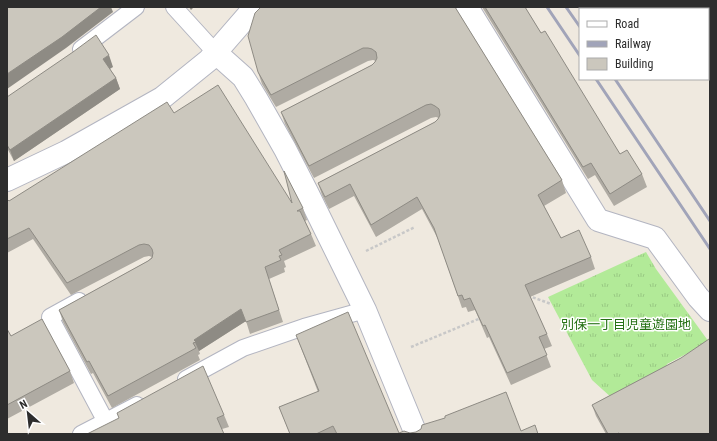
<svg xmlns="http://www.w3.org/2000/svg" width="717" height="441" font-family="'Roboto Condensed','Noto Sans JP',sans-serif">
<defs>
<pattern id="grass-tufts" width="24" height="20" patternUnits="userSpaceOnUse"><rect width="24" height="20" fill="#b2ea98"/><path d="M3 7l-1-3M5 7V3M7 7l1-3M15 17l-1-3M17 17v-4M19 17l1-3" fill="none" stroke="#99c983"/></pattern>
</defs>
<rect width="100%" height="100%" fill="#efe9df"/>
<!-- grass -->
<polygon fill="url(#grass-tufts)" points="646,252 656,269 709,342 667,364 665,371 613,399 592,380 548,297"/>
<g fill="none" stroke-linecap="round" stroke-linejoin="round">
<defs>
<g id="lane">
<polyline points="174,7 215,52"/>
<polyline points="81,49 136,7"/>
<polyline points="79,301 50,317 106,422"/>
<polyline points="186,379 243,348 304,327 365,310"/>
<polyline points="81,434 137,405"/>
</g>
<g id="street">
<polyline points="467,7 598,220 655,238 698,297 710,310"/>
<polyline points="215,52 243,77 256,98 285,149 307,192 365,310 416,434"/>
<polyline points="7,180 66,152 162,98 209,60 255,7"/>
</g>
</defs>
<!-- lane casing -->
<use href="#lane" stroke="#b3b5c1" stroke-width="18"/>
<!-- street casing -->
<use href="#street" stroke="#b3b5c1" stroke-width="24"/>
<!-- path -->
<g stroke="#c8c8c8" stroke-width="2.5" stroke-dasharray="3 2" stroke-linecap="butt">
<polyline points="366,251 415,227"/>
<polyline points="528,298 532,297 551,304"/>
<polyline points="411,347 481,318"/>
</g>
<!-- lane -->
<use href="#lane" stroke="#fff" stroke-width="16"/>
<!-- street -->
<use href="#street" stroke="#fff" stroke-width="22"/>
<!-- rail -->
<g stroke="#a1a4b9" stroke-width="3">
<polyline points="547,7 580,56"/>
<polyline points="566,7 580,27"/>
<polyline points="596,79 710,249"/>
<polyline points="615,79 710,221"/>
</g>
</g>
<!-- wall -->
<g fill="#afaba3">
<polygon points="455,7 562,180 566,193 544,206 561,238 591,257 595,269 530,297 547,334 552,346 544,349 551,367 511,385 489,337 487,338 475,310 468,312 466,307 462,308 438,239 422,209 376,237 354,196 329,209 322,195 318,183 435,122 439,118 436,117 431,118 314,178 285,124 281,112 372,65 376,61 373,60 368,61 276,107 262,84 258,72"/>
<polygon points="482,7 525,7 541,33 620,154 642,174 647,187 614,206 595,175 588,179"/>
<polygon points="620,7 656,7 653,9 622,9"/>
<polygon points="113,67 110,69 116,78 120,89 14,161 7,148 7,97"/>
<polygon points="174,113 292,203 303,208 307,220 305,221 311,234 316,246 284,261 286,267 284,268 285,272 269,279 283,322 250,334 246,321 199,351 200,354 198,355 200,360 112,408 93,373 91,374 63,322 59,310 148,261 152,257 149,256 144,257 71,295 33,239 7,253 7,199 9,201"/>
<polygon points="7,329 11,336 70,371 74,383 7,419"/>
<polygon points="296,335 399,433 521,431 538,434 290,434 279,407 318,392"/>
<polygon points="681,358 710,434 606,434 596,416 592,405"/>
<polygon points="117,413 224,415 229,427 222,429 119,418"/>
</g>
<!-- shaded-wall -->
<g fill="#8e8b84">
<polygon points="101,7 111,7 113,12 66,48 7,89 7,74"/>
<polygon points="189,7 194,7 191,10"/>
<polygon points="633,7 656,7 653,9 630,9"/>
<polygon points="109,55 113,67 107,70 103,59"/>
<polygon points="116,78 120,89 14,161 10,150"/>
<polygon points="241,309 246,321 199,351 194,340"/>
</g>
<!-- building -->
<g fill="#cbc7bd" stroke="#8e8b84">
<polygon points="7,7 101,7 62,37 7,74"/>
<polygon points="261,7 455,7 562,180 538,195 561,238 579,230 591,257 525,285 547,334 539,337 547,355 507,373 485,325 483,326 470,298 464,300 462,295 458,296 434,228 417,197 371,225 350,184 325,197 318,183 435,122 438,119 440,115 439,109 435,106 431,104 426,105 309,166 281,112 372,65 375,62 377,58 376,52 372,49 368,48 363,48 271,95 258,72 248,36 255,13"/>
<polygon points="485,7 525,7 541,33 545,31 620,154 627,150 642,174 610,194 591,163 583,167"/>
<polygon points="625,7 633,7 630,9 626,9"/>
<polygon points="96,35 109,55 103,59 116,78 10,150 7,145 7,97 73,52"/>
<polygon points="218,85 292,203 284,171 303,208 297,211 300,211 311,234 279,250 282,255 279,256 281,260 265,267 279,310 246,322 241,309 194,340 196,342 193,343 196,348 108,396 89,361 87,362 59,310 148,261 152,258 153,253 152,249 149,245 144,244 139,245 67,283 29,228 7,239 7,199 9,201 167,102 174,113"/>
<polygon points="348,312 399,433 404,431 410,433 416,432 421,429 422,425 445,418 445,416 506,392 521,431 535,425 538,434 337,434 333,426 316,434 290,434 279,407 319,391 296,335"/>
<polygon points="42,319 70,371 7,405 7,329 11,336"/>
<polygon points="709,339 710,340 710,434 619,434 619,433 616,434 608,434 592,405 681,358"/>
<polygon points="203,366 224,415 217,418 224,434 87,434 119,418 117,413"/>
</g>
<g text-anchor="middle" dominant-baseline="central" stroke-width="3" stroke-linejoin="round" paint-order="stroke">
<!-- park labels -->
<g font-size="13" fill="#267215" stroke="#fff">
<text x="626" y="324">別保一丁目児童遊園地</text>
</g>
</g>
<!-- border -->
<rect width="717" height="441" fill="none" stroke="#2d2d2d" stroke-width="16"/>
<!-- legend -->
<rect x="579" y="8" width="130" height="72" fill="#ffffff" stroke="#ababab"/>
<rect x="587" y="21" width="20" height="6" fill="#ffffff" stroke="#ababab"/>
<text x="615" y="28" font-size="12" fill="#2d2d2d">Road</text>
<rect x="587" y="41" width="20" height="6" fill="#a1a4b9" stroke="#ababab"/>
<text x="615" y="48" font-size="12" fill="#2d2d2d">Railway</text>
<rect x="587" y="58" width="20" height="12" fill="#cbc7bd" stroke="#ababab"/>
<text x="615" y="68" font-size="12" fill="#2d2d2d">Building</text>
<!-- north arrow -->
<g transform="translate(28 413) rotate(332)" stroke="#ffffff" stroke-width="3" paint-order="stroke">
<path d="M0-3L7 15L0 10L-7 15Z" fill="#2d2d2d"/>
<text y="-6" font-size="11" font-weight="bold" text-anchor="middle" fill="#2d2d2d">N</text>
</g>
</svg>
